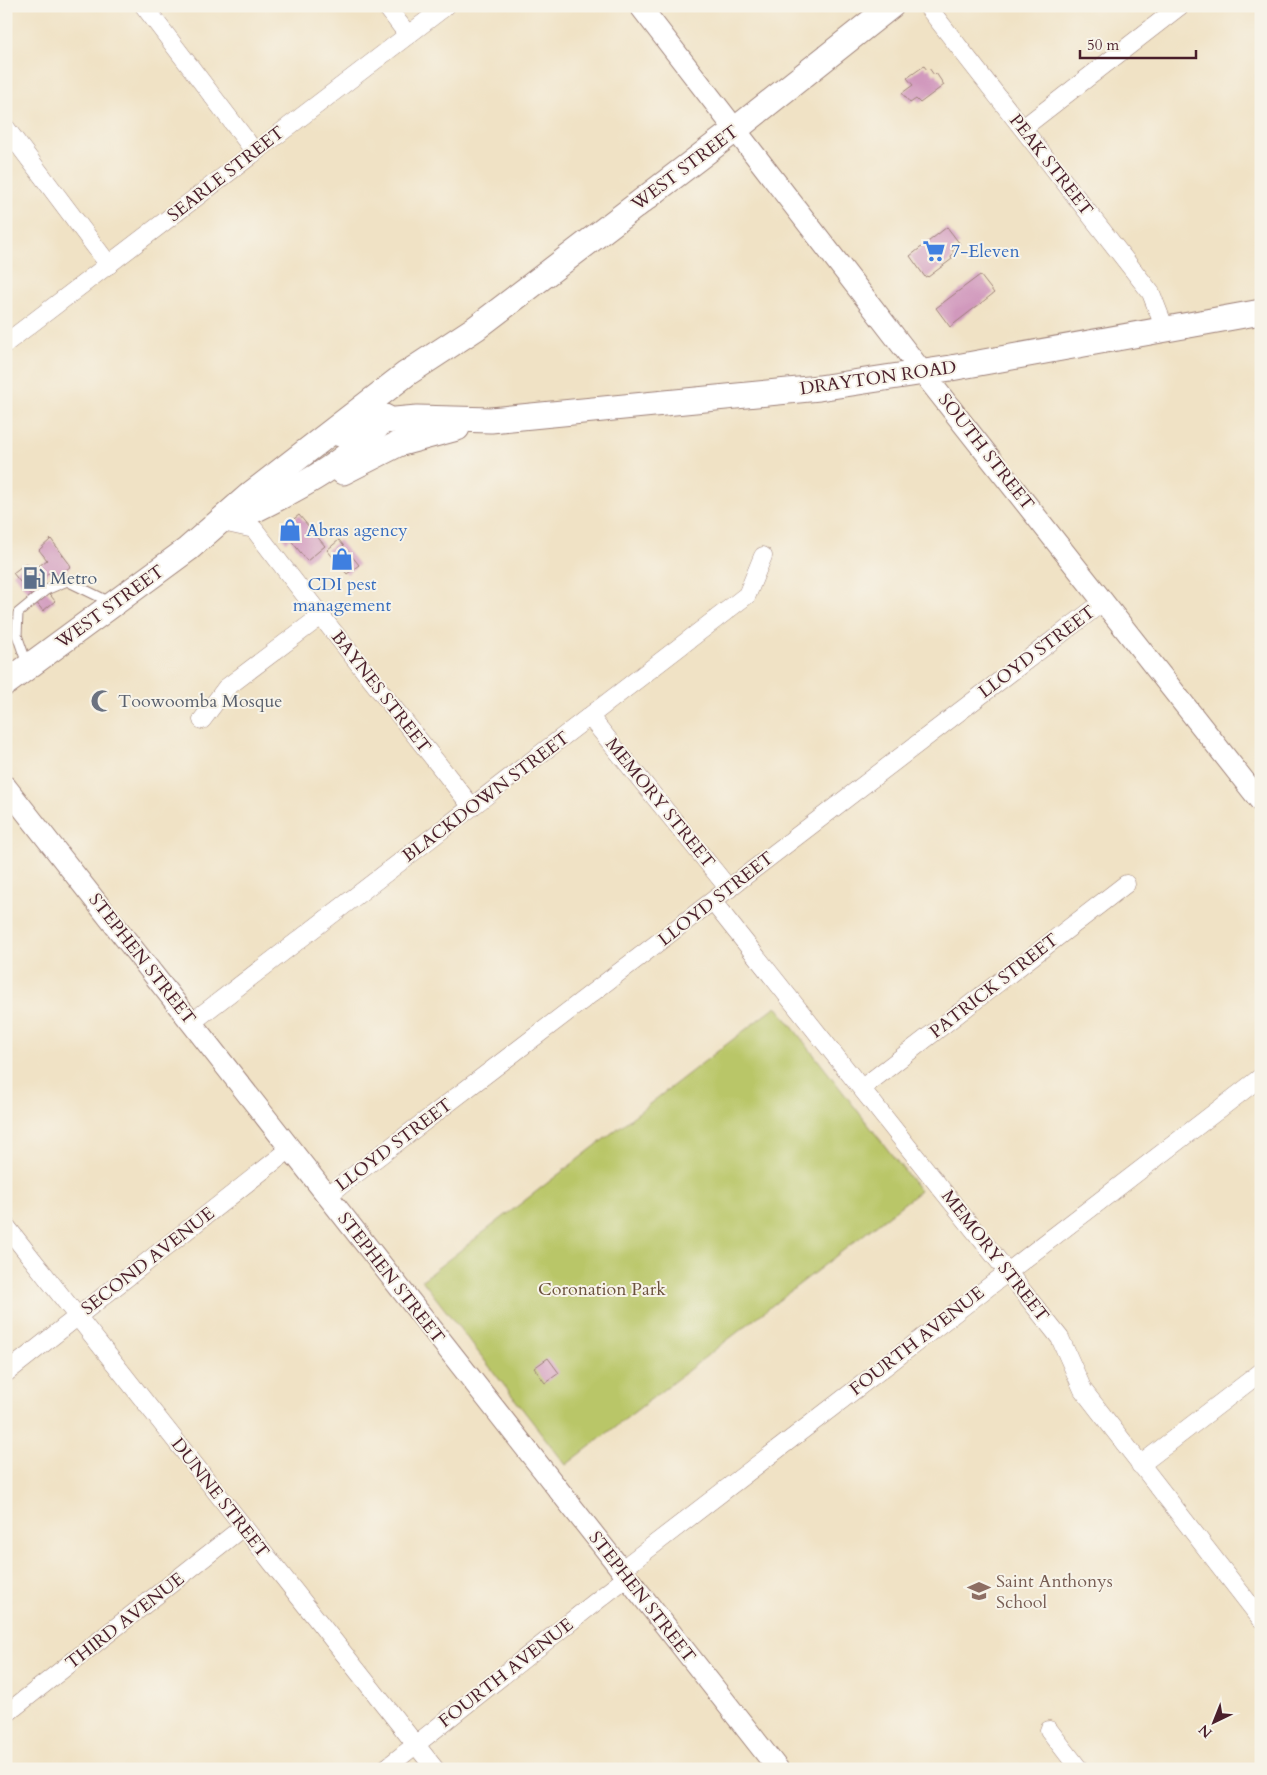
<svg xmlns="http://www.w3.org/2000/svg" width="1267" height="1775" font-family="Cardo,serif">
<rect width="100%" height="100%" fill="#f7f3e8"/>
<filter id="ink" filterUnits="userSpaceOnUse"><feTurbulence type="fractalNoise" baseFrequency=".02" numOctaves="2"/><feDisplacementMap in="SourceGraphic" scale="10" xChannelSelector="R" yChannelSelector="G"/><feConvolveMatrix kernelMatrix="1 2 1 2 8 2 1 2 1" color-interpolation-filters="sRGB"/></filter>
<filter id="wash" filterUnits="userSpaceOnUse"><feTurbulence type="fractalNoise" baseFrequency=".0096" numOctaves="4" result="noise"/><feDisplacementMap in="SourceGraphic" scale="20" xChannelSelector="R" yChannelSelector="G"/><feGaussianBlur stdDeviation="1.12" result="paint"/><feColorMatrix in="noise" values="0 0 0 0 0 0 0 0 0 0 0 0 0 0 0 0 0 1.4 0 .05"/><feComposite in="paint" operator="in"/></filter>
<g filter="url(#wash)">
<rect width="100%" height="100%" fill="#f0e2c5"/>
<!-- green -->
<polygon fill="#b9c668" stroke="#82724a" points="776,1006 920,1191 566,1465 422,1280"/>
<g id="blocks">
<!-- building -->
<g fill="#d199bd">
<polygon points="924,66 927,70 929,68 934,75 936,73 944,85 920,103 916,99 910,103 902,93 913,85 907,78"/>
<polygon points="947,227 960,244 952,249 954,253 951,256 952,259 928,277 927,276 925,277 910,256"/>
<polygon points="980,275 994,293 950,327 936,308"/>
<polygon points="299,515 325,546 307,561 290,539 286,542 282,536 282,528"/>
<polygon points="51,539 71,566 58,577 53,569 39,581 55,601 43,611 13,573 26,563 32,571 47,560 39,550"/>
<polygon points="339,540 359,565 347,574 327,550"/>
<polygon points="548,1358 559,1373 545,1383 534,1368"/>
</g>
</g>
</g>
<g filter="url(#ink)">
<use href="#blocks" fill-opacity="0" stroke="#9d8078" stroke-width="1"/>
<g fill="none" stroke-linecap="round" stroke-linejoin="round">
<defs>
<polyline id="service" points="27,664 17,635 18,613 46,590 67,581 112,603"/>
<g id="minor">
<polyline points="144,6 255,152"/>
<polyline points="386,6 408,35"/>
<polyline points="927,6 1151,293 1165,329"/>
<polyline points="6,128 109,265"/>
<polyline points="1023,128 1180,6"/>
<polyline points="6,343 446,6"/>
<polyline points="227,523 254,529 321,616 472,807"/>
<polyline points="590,717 729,889"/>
<polyline points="202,720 226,688 321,616"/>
<polyline points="713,902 1060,1338 1083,1390 1261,1619"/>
<polyline points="191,1023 747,595 763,556"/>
<polyline points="862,1088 1126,884"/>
<polyline points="327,1196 1104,601"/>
<polyline points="6,1226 435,1769"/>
<polyline points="6,1373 290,1149"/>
<polyline points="1140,1465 1261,1372"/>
<polyline points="621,1570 1261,1077"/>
<polyline points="6,1714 243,1527"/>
<polyline points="1049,1730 1079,1769"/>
<polyline points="385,1769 627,1577"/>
</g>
<g id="tertiary">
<polyline points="640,6 923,373 1261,802"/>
<polyline points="6,787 778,1769"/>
</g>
<g id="secondary">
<polyline points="340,434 362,423 417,418 491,420 819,388 951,368 1261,312"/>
<polyline points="343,472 398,444 457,428"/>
<path d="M236 519C289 493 349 465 385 417"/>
<polyline points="6,683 188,549 251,494 406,374 476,328 736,129 891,6"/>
</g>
</defs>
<!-- service casing -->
<use href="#service" stroke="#9d8078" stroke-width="11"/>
<!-- minor casing -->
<use href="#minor" stroke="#9d8078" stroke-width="19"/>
<!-- tertiary casing -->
<use href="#tertiary" stroke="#9d8078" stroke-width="23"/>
<!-- secondary casing -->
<use href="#secondary" stroke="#9d8078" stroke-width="27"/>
<!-- service -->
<use href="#service" stroke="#fff" stroke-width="9"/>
<!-- minor -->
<use href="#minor" stroke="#fff" stroke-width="18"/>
<!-- tertiary -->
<use href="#tertiary" stroke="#fff" stroke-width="21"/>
<!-- secondary -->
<use href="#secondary" stroke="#fff" stroke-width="25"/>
</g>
</g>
<!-- icons -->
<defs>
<symbol id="supermarket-bare" viewBox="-9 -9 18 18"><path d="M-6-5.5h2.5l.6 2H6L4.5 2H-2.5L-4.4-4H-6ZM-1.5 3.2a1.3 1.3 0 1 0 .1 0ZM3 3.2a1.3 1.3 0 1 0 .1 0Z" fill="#3f7fe0" stroke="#f7f3e8" stroke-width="2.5" paint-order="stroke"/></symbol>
<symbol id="shop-bare" viewBox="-9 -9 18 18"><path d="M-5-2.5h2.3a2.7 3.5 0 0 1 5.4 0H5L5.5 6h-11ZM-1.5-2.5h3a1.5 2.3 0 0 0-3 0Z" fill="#3f7fe0" stroke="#f7f3e8" stroke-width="2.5" paint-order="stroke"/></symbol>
<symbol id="fuel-bare" viewBox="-9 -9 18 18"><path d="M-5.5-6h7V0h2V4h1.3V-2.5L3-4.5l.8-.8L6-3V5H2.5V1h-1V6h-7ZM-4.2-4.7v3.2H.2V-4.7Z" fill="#5c6f8a" stroke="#f7f3e8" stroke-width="2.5" paint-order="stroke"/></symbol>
<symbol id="mosque-bare" viewBox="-9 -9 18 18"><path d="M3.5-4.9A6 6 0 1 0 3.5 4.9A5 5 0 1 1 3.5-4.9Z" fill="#6b7280" stroke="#f7f3e8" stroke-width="2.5" paint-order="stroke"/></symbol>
<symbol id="school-bare" viewBox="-9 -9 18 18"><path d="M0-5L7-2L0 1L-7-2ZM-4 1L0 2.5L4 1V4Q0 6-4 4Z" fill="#8d6e63" stroke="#f7f3e8" stroke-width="2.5" paint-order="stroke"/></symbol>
</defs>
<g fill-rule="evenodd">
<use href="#supermarket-bare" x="918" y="235" width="32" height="32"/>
<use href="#shop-bare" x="274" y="514" width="32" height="32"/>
<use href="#shop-bare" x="326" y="543" width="32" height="32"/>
<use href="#fuel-bare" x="18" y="562" width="32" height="32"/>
<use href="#mosque-bare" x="86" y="685" width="32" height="32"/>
<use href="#school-bare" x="963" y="1575" width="32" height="32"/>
</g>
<g text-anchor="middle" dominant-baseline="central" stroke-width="4" stroke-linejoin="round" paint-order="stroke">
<!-- street labels -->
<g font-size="18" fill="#4a1f2b" stroke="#f7f3e8">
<text transform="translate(1051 165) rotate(52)">PEAK STREET</text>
<text transform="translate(685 168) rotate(-37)">WEST STREET</text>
<text transform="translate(226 174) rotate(-38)">SEARLE STREET</text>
<text transform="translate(878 378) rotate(-8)">DRAYTON ROAD</text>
<text transform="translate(986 452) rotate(52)">SOUTH STREET</text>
<text transform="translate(110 607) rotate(-36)">WEST STREET</text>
<text transform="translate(1037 652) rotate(-37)">LLOYD STREET</text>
<text transform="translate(381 692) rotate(52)">BAYNES STREET</text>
<text transform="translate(486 797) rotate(-37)">BLACKDOWN STREET</text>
<text transform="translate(660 803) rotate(51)">MEMORY STREET</text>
<text transform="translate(716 899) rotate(-38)">LLOYD STREET</text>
<text transform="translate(142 959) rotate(52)">STEPHEN STREET</text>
<text transform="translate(994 986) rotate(-38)">PATRICK STREET</text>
<text transform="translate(394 1145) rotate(-37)">LLOYD STREET</text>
<text transform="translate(995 1256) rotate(52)">MEMORY STREET</text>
<text transform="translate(148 1261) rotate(-38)">SECOND AVENUE</text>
<text transform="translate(391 1278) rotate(52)">STEPHEN STREET</text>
<text transform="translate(917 1341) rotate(-38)">FOURTH AVENUE</text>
<text transform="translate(220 1498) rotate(52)">DUNNE STREET</text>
<text transform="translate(642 1597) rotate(52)">STEPHEN STREET</text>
<text transform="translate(125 1621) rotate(-38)">THIRD AVENUE</text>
<text transform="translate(506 1673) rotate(-38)">FOURTH AVENUE</text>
</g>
<!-- shop labels -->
<g font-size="18" fill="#366cbe" stroke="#f7f3e8" text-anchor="start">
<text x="951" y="251">7-Eleven</text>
<text x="306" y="530">Abras agency</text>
<text x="342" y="584" text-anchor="middle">CDI pest<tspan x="342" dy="21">management</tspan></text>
</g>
<!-- service labels -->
<g font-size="18" fill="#4e5e75" stroke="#f7f3e8" text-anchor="start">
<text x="50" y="578">Metro</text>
</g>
<!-- worship labels -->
<g font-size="18" fill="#5b616d" stroke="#f7f3e8" text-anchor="start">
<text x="118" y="701">Toowoomba Mosque</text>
</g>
<!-- park labels -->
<g font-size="18" fill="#6b513d" stroke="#f7f3e8">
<text x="602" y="1289">Coronation Park</text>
</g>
<!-- education labels -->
<g font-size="18" fill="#785e54" stroke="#f7f3e8" text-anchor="start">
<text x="996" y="1581">Saint Anthonys<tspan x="996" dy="21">School</tspan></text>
</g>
</g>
<!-- margin -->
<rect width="1267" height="1775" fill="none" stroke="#f7f3e8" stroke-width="25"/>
<!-- north arrow -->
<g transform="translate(1214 1722) rotate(223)" stroke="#f7f3e8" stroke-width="4" paint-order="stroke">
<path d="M0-4L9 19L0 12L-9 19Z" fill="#4a1f2b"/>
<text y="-8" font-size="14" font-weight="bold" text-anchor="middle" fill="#4a1f2b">N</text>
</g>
<!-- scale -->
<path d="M1080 50v8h116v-8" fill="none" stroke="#4a1f2b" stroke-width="2.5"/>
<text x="1087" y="50" font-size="15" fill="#4a1f2b" stroke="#f7f3e8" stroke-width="4" paint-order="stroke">50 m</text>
</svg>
